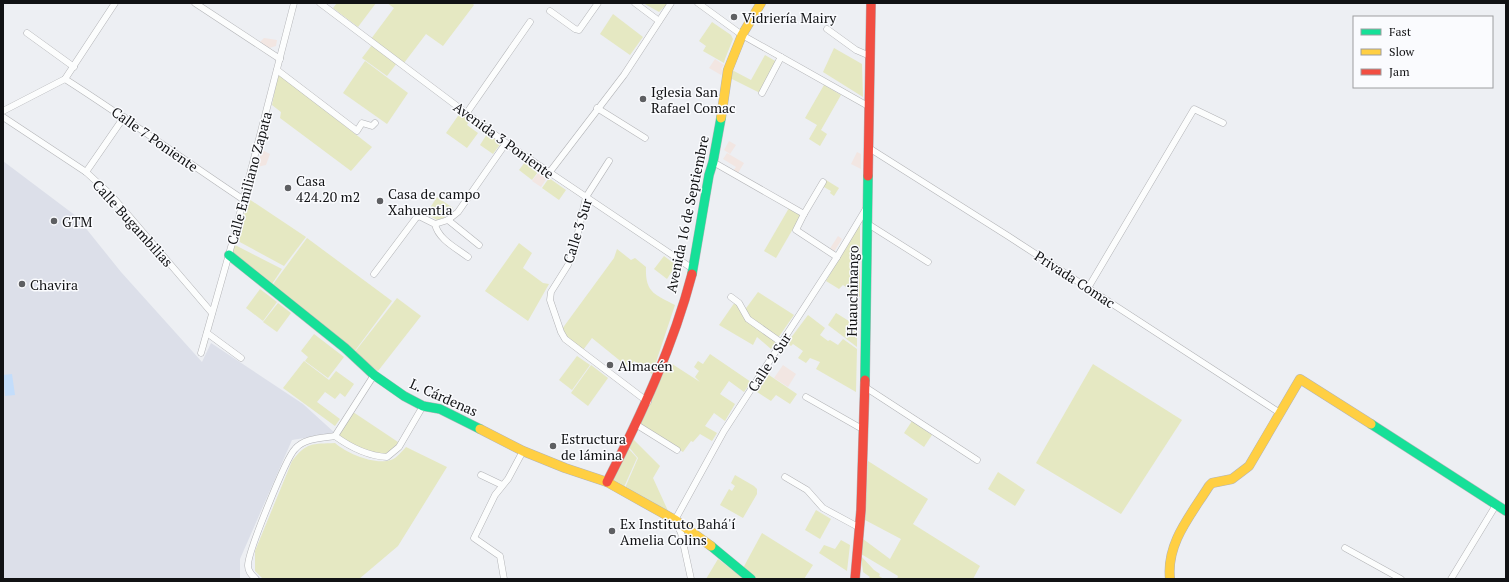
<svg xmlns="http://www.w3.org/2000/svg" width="1509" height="582" font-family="'PT Serif',serif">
<rect width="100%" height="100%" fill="#edeff3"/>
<!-- commercial -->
<g fill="#f2e6e2">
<polygon points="264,38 277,40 276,46 269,48 260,42"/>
<polygon points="715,59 724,65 721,69 724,71 721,75 709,68"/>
<polygon points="729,141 736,145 730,154 724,150"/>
<polygon points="262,150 270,154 266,165 257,167"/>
<polygon points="857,152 861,154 861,169 851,164"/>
<polygon points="727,153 744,163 738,173 733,171 736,167 723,159"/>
<polygon points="539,172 547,178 541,187 532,181"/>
<polygon points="838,236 842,239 834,252 829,250"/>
<polygon points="783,365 796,374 788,387 774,378"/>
</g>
<!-- built -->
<polygon fill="#dcdfe9" points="3,161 76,216 121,272 202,362 211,343 303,404 335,433 292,440 240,559 240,579 3,579"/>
<!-- green -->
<g fill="#e5e8c2">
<polygon points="337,3 376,3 358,27 333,8"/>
<polygon points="387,3 472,3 474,5 443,46 426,34 404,63 371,39 394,8"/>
<polygon points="643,3 668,3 659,12"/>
<polygon points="613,14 643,37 630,55 600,34"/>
<polygon points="712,22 731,35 733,39 725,59 724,63 703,51 706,46 699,41"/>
<polygon points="372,45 397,63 387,76 362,58"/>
<polygon points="834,48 862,64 863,97 823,72"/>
<polygon points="765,55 777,62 760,93 728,77 732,70 751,80"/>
<polygon points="365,61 408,93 387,124 343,93"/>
<polygon points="278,74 372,147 351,171 280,118 281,112 272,105"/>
<polygon points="824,85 841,95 821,130 827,134 820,146 809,139 817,125 805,118"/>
<polygon points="460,113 470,120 467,125 478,133 467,148 446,133"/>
<polygon points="487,134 501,143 493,154 480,145"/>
<polygon points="525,162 538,172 532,180 519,170"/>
<polygon points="549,178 566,190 559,200 542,188"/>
<polygon points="826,180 839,188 834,196 830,193 831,191 822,186"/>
<polygon points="437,197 453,208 444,218 437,220 426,214"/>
<polygon points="249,199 306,237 284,266 236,240"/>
<polygon points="789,208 801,215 776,258 764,251"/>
<polygon points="860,223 860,297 843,285 839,289 826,281"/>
<polygon points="307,238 392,301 354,352 271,287"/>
<polygon points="519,243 532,253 523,268 543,283 549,284 528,321 485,291"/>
<polygon points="235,245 282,269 270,287 232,255"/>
<path d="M617 249 631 260 635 258 646 267C645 293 655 294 675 305L652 374 634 361 629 368 592 338 583 350 568 338 562 329 614 258Z"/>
<polygon points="664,256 676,265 667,279 654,269"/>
<polygon points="260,289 277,302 263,321 246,308"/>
<polygon points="758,292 794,315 778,338 750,318 744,311"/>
<polygon points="397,298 421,316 378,371 354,353"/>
<polygon points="735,302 747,319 776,341 771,349 757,337 753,345 719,325"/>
<polygon points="278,303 291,313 277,332 263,322"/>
<polygon points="836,313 857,326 857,347 828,325"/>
<polygon points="808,315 825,328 820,335 828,341 830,340 838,345 843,339 857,349 856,392 816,369 820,362 810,358 806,363 798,358 803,351 793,344 791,346 787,343"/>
<polygon points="314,334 344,357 328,378 305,361 308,357 301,351"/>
<polygon points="710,354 751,382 744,392 729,381 720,394 735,404 725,421 714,413 705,426 717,433 712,441 700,434 693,442 691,441 683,452 639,425 651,403 666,360 700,382 695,377 699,371 694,367 698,361 703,364"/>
<polygon points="577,356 590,365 572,390 559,380"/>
<polygon points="304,361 329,380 336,371 354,384 345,397 340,393 335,399 325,392 317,402 340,419 335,426 283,388"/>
<polygon points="1093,364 1182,420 1121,514 1036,463"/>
<polygon points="591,365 608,378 588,406 571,393"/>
<polygon points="766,373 797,394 790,404 776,395 771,401 754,390"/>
<path d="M353 412 398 442 396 446 386 456C369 454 352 446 338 436Z"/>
<polygon points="912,421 932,435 924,447 904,433"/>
<polygon points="633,439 660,466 653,478 669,513 625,488 638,458 628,446"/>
<path d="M335 443C348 454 374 465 391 460 397 458 402 451 406 447L447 467 398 546 359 579H263L255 571V551L292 461C307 442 312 444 335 443Z"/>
<polygon points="627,447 637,458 624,487 611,480"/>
<polygon points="868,461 928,499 913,524 980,566 973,579 897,579 898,576 861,554 863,539 890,559 901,539 865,520"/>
<polygon points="998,472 1025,490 1015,506 988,489"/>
<polygon points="735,475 754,486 757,489 757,494 743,518 720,505 729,489 732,491 735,486 731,483"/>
<polygon points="816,510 831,519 820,539 805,530"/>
<polygon points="762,533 813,565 804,579 753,579 742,570"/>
<polygon points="841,540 850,545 847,571 819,553 824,545 835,549"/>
<polygon points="861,556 874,570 880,574 879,576 884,579 868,579 870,577 863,572"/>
<polygon points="718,559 744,579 706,579"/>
</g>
<!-- water -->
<polygon fill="#c3ddfb" points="12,374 15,395 5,396 3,375"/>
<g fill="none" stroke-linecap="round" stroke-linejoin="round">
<defs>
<g id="street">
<polyline points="195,3 280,59"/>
<polyline points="320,3 506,143 693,269"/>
<polyline points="635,3 659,21"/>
<polyline points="698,3 742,35 868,106"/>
<polyline points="550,11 575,29 579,30 598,3"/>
<polyline points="827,29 856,50 870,56"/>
<polyline points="27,33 74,67"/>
<polyline points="277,70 357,131 362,123 372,126 375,123"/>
<path d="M65 79C126 118 184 160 244 200"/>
<polyline points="762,93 781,57"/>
<polyline points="597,108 645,138"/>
<polyline points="3,111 65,79 115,3"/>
<polyline points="466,114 530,22"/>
<polyline points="3,117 86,172 111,195 212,313"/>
<polyline points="869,148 1008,236 1280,413"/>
<polyline points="609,161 586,197 575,246 568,265 551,292 550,300 561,332 565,339 648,402"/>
<polyline points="713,162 804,214"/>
<polyline points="86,172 124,117"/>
<polyline points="549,173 624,75 671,3"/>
<polyline points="823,182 804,214 796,230 837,257"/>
<polyline points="448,220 479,245"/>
<path d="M435 224C438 239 456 248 468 257"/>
<polyline points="868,224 928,262"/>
<polyline points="374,274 416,218 419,216 435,224 448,220 458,212 506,143"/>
<polyline points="1088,288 1194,109 1223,123"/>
<polyline points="731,297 739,303 748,319 782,343"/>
<polyline points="207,333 241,358"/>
<polyline points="201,353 233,240 294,3"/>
<path d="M374 375 335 436C350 447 368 456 387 457L399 447 423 406"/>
<polyline points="865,387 977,460"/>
<polyline points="806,397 864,430"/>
<polyline points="637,425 677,450"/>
<polyline points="481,475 502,485"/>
<polyline points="785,477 807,490 823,508 860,528"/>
<polyline points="1345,548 1401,579"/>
<path d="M256 579C252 575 248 572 248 566 247 554 286 458 295 449 304 438 322 438 335 436"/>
<polyline points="504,579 500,556 474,538 495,495 508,479 523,451"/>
<polyline points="691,579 681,533 675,520 724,431 837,257 867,207"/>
<polyline points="1451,579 1496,505"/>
</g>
<g id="fast">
<polyline points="229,255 345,348 374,375 404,396 423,406 440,409 480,429"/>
<polyline points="692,274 709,175 713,162 721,118"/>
<polyline points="865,380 868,176"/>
<polyline points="1371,424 1506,511"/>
<polyline points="711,546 751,579"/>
</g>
<g id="slow">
<polyline points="721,118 728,70 742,35 761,3"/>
<polyline points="480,429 523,451 565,468 607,482 675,520 711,546"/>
<path d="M1170 579C1166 543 1191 515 1209 486L1212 483 1232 479 1249 466 1300 379 1371 424"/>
</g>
<g id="jam">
<polyline points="868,176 871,3"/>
<path d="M607 482C641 415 673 347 692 274"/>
<polyline points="855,579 861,510 865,380"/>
</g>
</defs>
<!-- street casing -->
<use href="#street" stroke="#b3b4b7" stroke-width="7"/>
<!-- fast casing -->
<use href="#fast" stroke="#b3b4b7" stroke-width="10"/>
<!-- slow casing -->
<use href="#slow" stroke="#b3b4b7" stroke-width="10"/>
<!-- jam casing -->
<use href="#jam" stroke="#b3b4b7" stroke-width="10"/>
<!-- street -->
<use href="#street" stroke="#fcfdfd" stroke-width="6"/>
<!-- fast -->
<use href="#fast" stroke="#16e098" stroke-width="9"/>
<!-- slow -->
<use href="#slow" stroke="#ffcf43" stroke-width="9"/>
<!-- jam -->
<use href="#jam" stroke="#f24e42" stroke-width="9"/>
</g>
<!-- markers -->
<g fill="#5e5f62" stroke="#fafbfe" stroke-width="1.5">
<circle cx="734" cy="17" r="4"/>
<circle cx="643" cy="99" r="4"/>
<circle cx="288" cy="188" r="4"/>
<circle cx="380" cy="201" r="4"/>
<circle cx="54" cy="221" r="4"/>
<circle cx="22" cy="284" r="4"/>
<circle cx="610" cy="365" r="4"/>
<circle cx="553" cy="446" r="4"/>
<circle cx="612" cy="531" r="4"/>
</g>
<g text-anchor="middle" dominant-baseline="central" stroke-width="3" stroke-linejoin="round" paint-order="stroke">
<!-- poi labels -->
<g font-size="14" fill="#111214" stroke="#fafbfe" text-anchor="start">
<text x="742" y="17">Vidriería Mairy</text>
<text x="651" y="91">Iglesia San<tspan x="651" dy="16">Rafael Comac</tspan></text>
<text x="296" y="180">Casa<tspan x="296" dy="16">424.20 m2</tspan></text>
<text x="388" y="193">Casa de campo<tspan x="388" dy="16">Xahuentla</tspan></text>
<text x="62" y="221">GTM</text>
<text x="30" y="284">Chavira</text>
<text x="618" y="365">Almacén</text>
<text x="561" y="438">Estructura<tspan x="561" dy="16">de lámina</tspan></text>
<text x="620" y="523">Ex Instituto Bahá'í<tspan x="620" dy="16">Amelia Colins</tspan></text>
</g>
<!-- street labels -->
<g font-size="14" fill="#111214" stroke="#fafbfe">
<text transform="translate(155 139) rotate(35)">Calle 7 Poniente</text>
<text transform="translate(504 140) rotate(36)">Avenida 3 Poniente</text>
<text transform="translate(249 178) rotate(-75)">Calle Emiliano Zapata</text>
<text transform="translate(687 214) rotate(-78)">Avenida 16 de Septiembre</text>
<text transform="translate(133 223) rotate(48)">Calle Bugambilias</text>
<text transform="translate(577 231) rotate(-73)">Calle 3 Sur</text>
<text transform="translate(1075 279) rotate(33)">Privada Comac</text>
<text transform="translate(852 291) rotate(-89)">Huauchinango</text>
<text transform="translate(769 362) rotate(-57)">Calle 2 Sur</text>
<text transform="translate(444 397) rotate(24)">L. Cárdenas</text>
</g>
</g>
<!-- border -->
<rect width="1509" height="582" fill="none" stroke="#111214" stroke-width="8"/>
<!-- legend -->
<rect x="1353" y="16" width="140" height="72" fill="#fafbfe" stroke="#9d9ea0"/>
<rect x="1361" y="29" width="20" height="6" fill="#16e098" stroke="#9d9ea0"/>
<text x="1389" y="36" font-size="12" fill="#111214">Fast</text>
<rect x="1361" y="49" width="20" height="6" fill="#ffcf43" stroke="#9d9ea0"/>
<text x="1389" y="56" font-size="12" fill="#111214">Slow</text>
<rect x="1361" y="69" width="20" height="6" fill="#f24e42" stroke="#9d9ea0"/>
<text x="1389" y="76" font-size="12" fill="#111214">Jam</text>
</svg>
